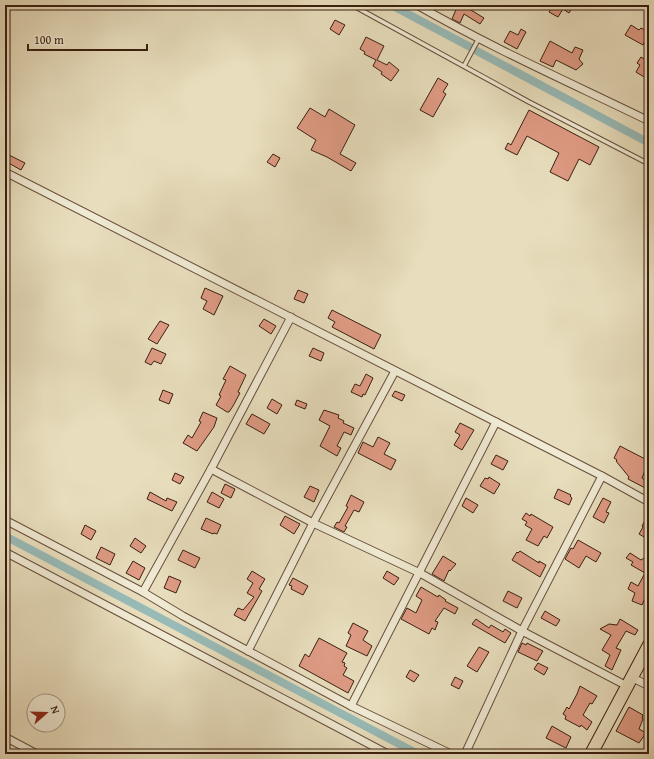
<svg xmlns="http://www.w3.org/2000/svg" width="654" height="759" font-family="'Gentium Book Plus',serif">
<rect width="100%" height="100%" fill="#e8debd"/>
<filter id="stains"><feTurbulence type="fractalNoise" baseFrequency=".005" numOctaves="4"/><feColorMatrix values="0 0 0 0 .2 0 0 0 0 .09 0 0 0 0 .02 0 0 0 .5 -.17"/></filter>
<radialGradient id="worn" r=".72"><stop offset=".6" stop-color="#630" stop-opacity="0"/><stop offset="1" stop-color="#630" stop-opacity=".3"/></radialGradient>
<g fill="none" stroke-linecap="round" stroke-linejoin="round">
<!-- canal -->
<g stroke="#98bbb8" stroke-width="8">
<polyline points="391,5 472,48"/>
<polyline points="475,50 649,143"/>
<polyline points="5,536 418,754"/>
</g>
</g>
<!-- building -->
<g fill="#df9b84" stroke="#3a1f10">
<polygon points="458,5 465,8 466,7 484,18 480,24 464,14 460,23 452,19"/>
<polygon points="553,5 574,5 569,13 563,9 558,17 549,12"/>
<polygon points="335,20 345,25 339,35 330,29"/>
<polygon points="631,25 639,30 641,28 649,32 643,45 625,35"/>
<polygon points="521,29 526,32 517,49 504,42 510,31 518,35"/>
<polygon points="366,37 384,46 377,60 387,65 389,62 399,70 391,81 381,74 382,72 373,66 376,60 364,54 365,52 360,49"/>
<polygon points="550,41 572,53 575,47 583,50 579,59 583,64 576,70 556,60 553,67 540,61"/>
<polygon points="641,57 649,62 649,80 636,72 640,65 637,63"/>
<polygon points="438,78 448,84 443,92 446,94 433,117 420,110"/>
<polygon points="310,108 325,117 329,109 355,125 340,154 356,163 351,171 327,157 311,150 316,140 297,128"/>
<polygon points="529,110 599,147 590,165 579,159 568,181 550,172 559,153 527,136 517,155 505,149 508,143 511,145"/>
<polygon points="7,154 25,163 21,170 5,161"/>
<polygon points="273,154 280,158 275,167 267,162"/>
<polygon points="205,288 223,296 214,315 203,309 207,301 201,298"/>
<polygon points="298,290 308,294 304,303 294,299"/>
<polygon points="332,310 381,335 374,349 332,327 335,322 328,318"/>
<polygon points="264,319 276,326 271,334 259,326"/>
<polygon points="160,321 169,325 157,344 148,339"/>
<polygon points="152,348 166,354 161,364 154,361 151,365 145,362"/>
<polygon points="313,348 324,353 321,361 309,356"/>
<polygon points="230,366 246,375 238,392 240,393 233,406 229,412 227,412 216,405 221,396 219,395 226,380 223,379"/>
<polygon points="366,374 373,378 365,395 363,394 362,397 351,392 355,384 360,386"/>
<polygon points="163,390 173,394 169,404 159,400"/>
<polygon points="395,391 405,395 402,401 392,396"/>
<polygon points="272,399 282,405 277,414 267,408"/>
<polygon points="297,400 307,404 305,409 295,405"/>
<polygon points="324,410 339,415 338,418 344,421 343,423 354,428 351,435 344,432 337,446 341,448 337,456 320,446 330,426 319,420"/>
<polygon points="203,412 217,418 214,427 197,451 183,443 188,435 192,438 201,422 199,421"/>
<polygon points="252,414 270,424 264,434 246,424"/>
<polygon points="460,423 474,430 462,450 454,445 460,435 455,432"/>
<polygon points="378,437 390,443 384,454 396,460 391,470 358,453 363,442 373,447"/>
<polygon points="620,446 649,461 642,478 648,482 649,490 628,479 629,477 616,461 617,460 614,458"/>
<polygon points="496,455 508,461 503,470 491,464"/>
<polygon points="175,473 184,477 180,484 172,480"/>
<polygon points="489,477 500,484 494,494 480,486 485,478 488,479"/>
<polygon points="225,484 235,489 231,498 221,493"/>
<polygon points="310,486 319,490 314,502 304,497"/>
<polygon points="558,489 571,495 570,496 572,498 569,505 554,498"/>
<polygon points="150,492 166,501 167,498 177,502 172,511 147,499"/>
<polygon points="212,492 224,499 219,508 207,502"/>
<polygon points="351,495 364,502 359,512 354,510 345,526 347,527 344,532 334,527 337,522 339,523 348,507 346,506"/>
<polygon points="466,498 478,505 473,513 462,506"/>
<polygon points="603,498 611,502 606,512 609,513 604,523 593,517"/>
<polygon points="526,513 530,516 531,514 553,527 547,538 544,536 538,546 526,540 532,529 525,525 527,522 522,519"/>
<polygon points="649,513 649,540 639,534 643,527 642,526"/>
<polygon points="285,516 300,524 294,534 280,525"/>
<polygon points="206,518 221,525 217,534 214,533 213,534 201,529"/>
<polygon points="85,525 96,531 91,540 81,534"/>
<polygon points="135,538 146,546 141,553 130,546"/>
<polygon points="578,540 601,553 596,562 586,556 579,568 565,559 571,548 573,549"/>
<polygon points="101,547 115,554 110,565 96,558"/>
<polygon points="183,550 200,558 195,568 178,560"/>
<polygon points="520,551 539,563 539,561 546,565 540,577 512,560 517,552 518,553"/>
<polygon points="630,553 641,560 649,555 649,589 642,605 632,601 635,593 628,589 631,582 638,586 645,573 631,565 633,562 626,558"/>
<polygon points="443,556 456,564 450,571 449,570 444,581 432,574"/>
<polygon points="133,561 145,568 139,580 126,573"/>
<polygon points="252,571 265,579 259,589 262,591 245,621 234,615 238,608 243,610 254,597 247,593 253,583 247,579"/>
<polygon points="387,571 399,578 394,585 383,578"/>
<polygon points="169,576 181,581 176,593 164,588"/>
<polygon points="293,578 308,586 303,595 291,589 292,586 289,585"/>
<polygon points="421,587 438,597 439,595 446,600 445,601 458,608 455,614 444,608 435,621 438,622 435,630 432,628 429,634 401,619 407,608 416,613 422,600 416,596"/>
<polygon points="508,591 522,598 517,608 503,601"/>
<polygon points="545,611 560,620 556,626 541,618"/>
<polygon points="476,619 489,628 491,625 503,632 505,629 511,633 505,643 472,624"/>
<polygon points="620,619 638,630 635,635 626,631 616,648 621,650 612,670 605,666 610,655 602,650 611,635 600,629 609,624 617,625"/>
<polygon points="353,623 368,631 363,640 372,646 367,656 346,646 351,635 348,633"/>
<polygon points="319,638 347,653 342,662 345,663 344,666 347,668 343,675 354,681 348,693 299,666 305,654 309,657"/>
<polygon points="522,643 526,645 527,643 543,651 537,661 518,652"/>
<polygon points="479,647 489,652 477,672 467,666"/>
<polygon points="538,663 548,668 544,675 534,669"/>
<polygon points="410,670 419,675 414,682 406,677"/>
<polygon points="455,677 463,681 459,689 451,685"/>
<polygon points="580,686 597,696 592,704 590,703 583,715 592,722 587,730 581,725 580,727 565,719 566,716 563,714 567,707 569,709 577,694"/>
<polygon points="629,707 643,715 642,718 643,719 639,729 646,733 639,743 616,731"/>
<polygon points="552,726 571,737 566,748 546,738"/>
</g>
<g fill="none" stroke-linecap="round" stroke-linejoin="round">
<defs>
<g id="service">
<polyline points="352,5 529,102 649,164"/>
<polyline points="464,66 479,38"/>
</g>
<g id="minor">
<path d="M417 5C492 48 571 83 649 121"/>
<polyline points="5,172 602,476 649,502"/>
<polyline points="211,469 313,523 420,573 522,631 627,686"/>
<polyline points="5,520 143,592 183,616 351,706 451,754"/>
<polyline points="5,552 388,754"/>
<polyline points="143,592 211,469 291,317"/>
<polyline points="248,651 313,523 395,371"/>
<polyline points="631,677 649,686"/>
<polyline points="351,706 496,422"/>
<polyline points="5,737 37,754"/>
<polyline points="465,754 522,631 602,476"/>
</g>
<polyline id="primary" points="591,754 649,645"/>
</defs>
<!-- service casing -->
<use href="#service" stroke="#664f3b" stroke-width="5.5"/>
<!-- minor casing -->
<use href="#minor" stroke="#664f3b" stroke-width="9"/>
<!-- primary casing -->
<use href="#primary" stroke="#3a1f10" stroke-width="14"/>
<!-- service -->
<use href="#service" stroke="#f0ead4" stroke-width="3.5"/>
<!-- minor -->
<use href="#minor" stroke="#f0ead4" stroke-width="7"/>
<!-- primary -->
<use href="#primary" stroke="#e8debd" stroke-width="12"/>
</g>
<!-- margin -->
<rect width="654" height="759" fill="none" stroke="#e8debd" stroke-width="20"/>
<rect x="6" y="6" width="642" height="747" fill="none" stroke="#3a1f10" stroke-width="2"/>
<rect x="10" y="10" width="634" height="739" fill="none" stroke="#3a1f10"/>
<!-- north arrow -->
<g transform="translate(46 713) rotate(70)"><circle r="19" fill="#f0ead4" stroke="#a79986"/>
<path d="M0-3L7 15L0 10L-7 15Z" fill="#8f2418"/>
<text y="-6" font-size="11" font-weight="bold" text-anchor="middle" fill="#3a1f10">N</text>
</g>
<!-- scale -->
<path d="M28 44v6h119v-6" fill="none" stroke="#3a1f10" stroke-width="2"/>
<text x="34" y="44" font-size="12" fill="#3a1f10" stroke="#f0ead4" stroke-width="3" paint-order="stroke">100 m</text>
<rect width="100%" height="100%" filter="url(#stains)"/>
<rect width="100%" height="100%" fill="url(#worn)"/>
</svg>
